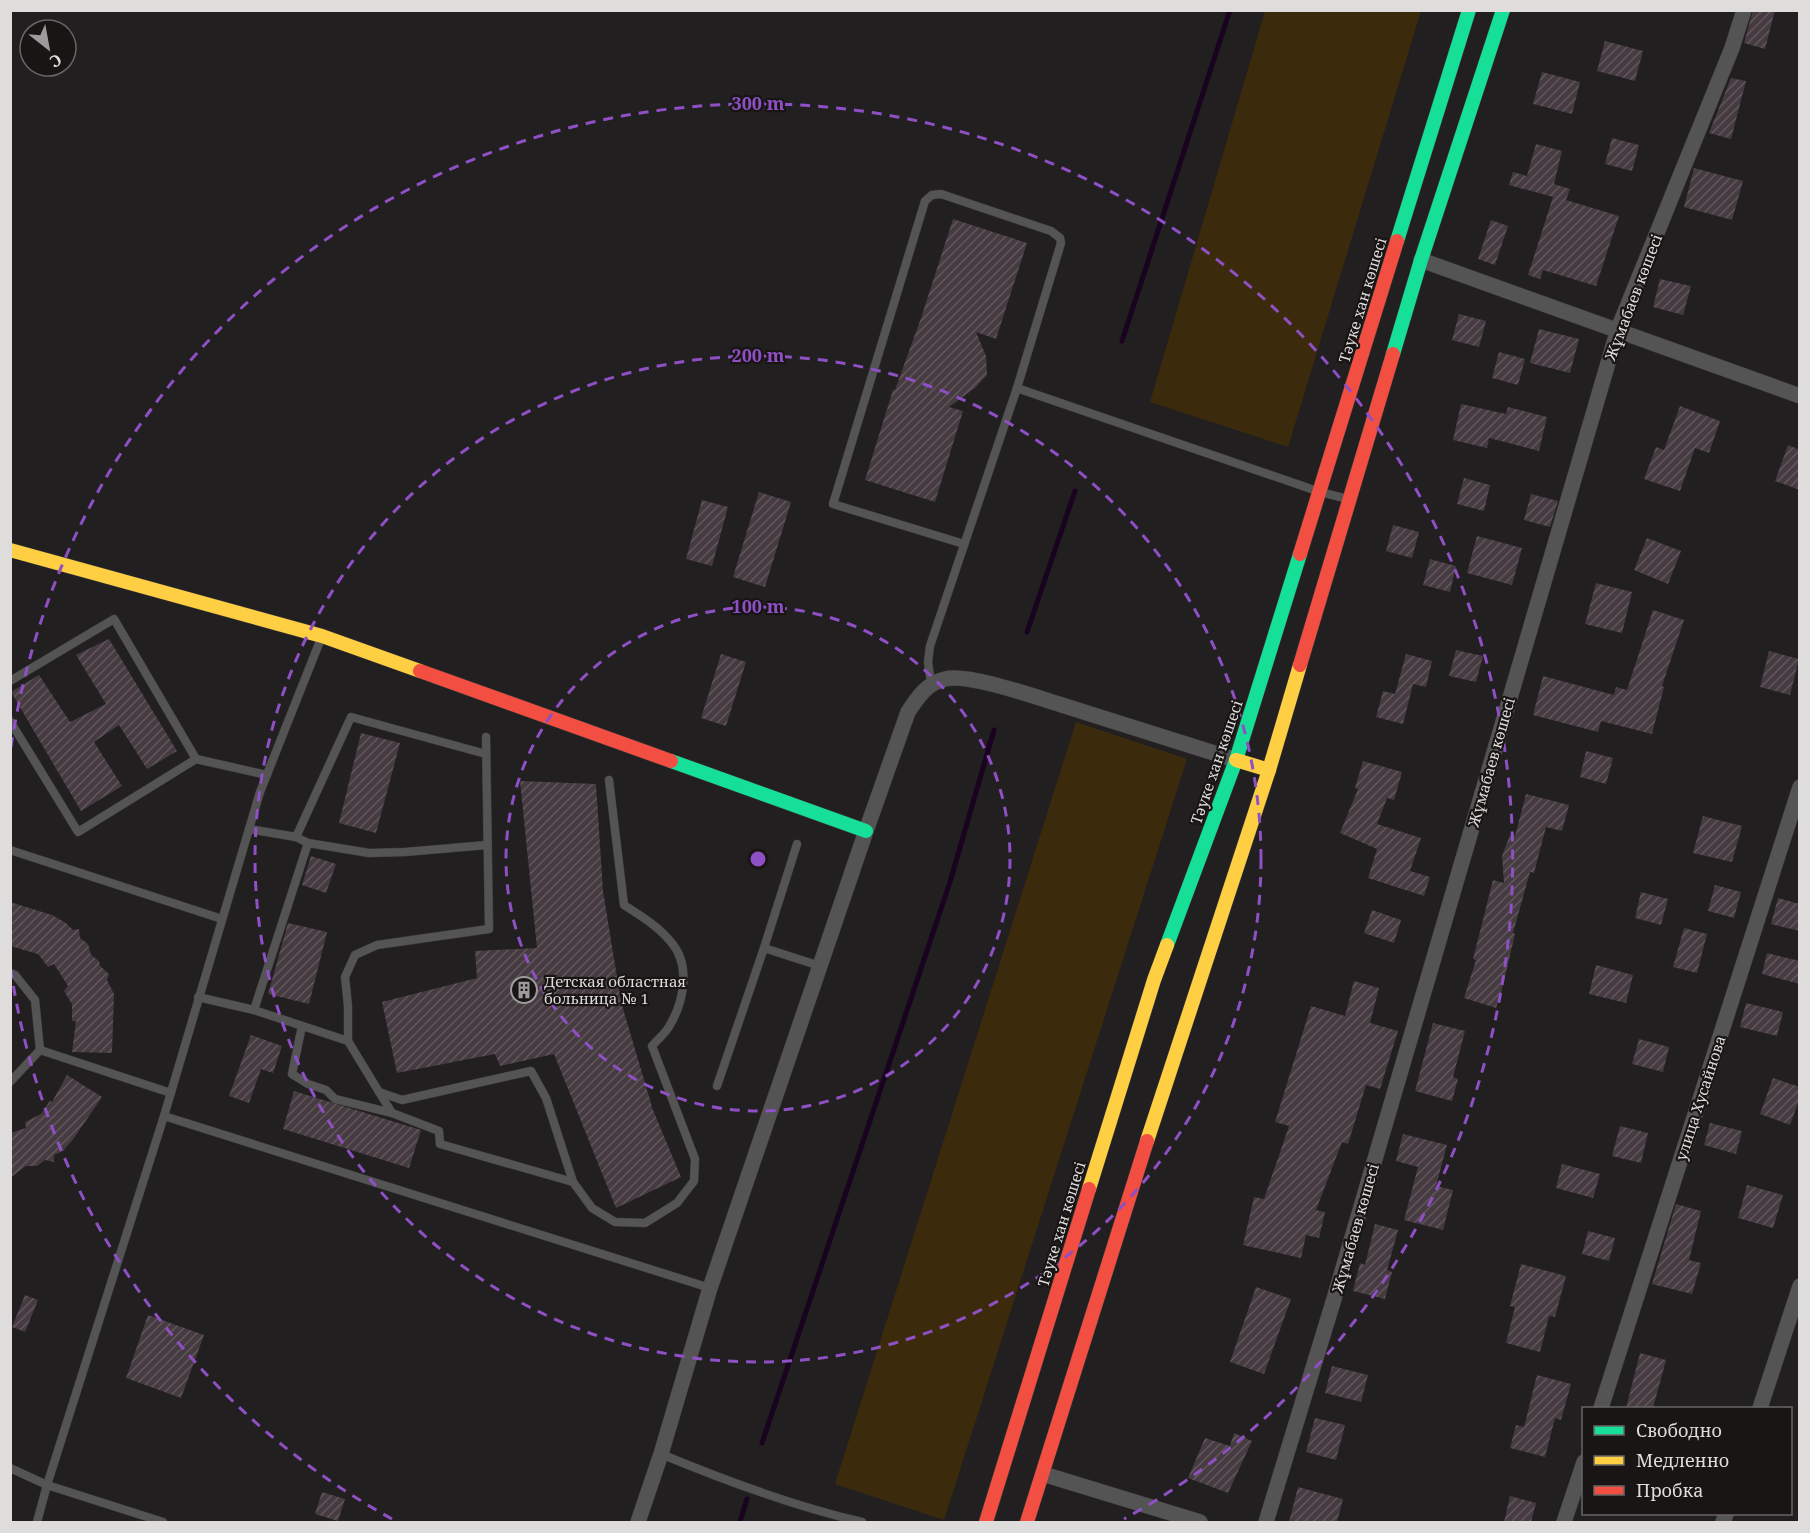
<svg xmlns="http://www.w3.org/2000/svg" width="1810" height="1533" font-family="'Noto Serif',serif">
<defs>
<pattern id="building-hatch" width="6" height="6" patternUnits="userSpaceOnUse" patternTransform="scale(1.5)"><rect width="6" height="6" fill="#463b41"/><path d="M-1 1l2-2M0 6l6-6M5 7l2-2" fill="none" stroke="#60575c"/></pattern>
</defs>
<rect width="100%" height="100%" fill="#211f1f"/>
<!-- grass -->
<g fill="#3c2a0c">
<polygon points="1265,11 1421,11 1288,447 1150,402"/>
<polygon points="1076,722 1187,759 944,1520 835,1484"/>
</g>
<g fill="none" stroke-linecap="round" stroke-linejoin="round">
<!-- stream -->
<g stroke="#190321" stroke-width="5">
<polyline points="1122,341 1230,10"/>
<polyline points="1027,632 1075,491"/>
<polyline points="762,1443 950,882 994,730"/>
<polyline points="740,1522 747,1499"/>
</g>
</g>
<!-- building -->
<g fill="url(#building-hatch)">
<polygon points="1753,10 1775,10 1765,49 1744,43"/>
<polygon points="1605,41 1643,51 1635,81 1597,71"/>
<polygon points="1542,72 1580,82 1572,114 1533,104"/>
<polygon points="1731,78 1746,81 1731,139 1709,133"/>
<polygon points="1612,138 1639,145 1632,171 1605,164"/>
<polygon points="1536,144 1562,151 1554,184 1570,189 1566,200 1619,216 1596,286 1543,270 1540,279 1528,275 1553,197 1509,185 1513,172 1527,176"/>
<polygon points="1694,168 1743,181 1732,220 1684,207"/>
<polygon points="953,219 1027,243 996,339 976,332 986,356 987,375 975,388 949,407 963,411 935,502 865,480 893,390 895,390 921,318"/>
<polygon points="1491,220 1508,226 1495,265 1478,259"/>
<polygon points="1660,279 1691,286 1683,315 1653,307"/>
<polygon points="1459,314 1486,321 1479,347 1452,340"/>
<polygon points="1539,329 1579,339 1570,373 1530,363"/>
<polygon points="1499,352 1525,359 1518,385 1492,378"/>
<polygon points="1461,404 1506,414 1508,407 1547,417 1539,451 1489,438 1487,448 1453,440"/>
<polygon points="1680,406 1720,421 1709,453 1695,448 1680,491 1644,479 1656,447 1664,450"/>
<polygon points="1788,445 1800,450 1800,490 1775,481"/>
<polygon points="1464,478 1490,485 1484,511 1457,504"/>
<polygon points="759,492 791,502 765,587 733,577"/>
<polygon points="1531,494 1558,501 1550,527 1524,520"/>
<polygon points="702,500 728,507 712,566 686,559"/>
<polygon points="1393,525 1419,532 1412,558 1386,551"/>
<polygon points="1477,536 1522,548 1512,585 1467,573"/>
<polygon points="1647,538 1681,551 1668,584 1634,570"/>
<polygon points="1430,559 1456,566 1450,592 1423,585"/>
<polygon points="1596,583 1632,592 1622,633 1585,624"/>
<polygon points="1653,610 1684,620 1662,686 1664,687 1652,734 1601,721 1598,732 1533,715 1543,676 1614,695 1616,687 1627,690"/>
<polygon points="109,639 177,751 147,769 119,725 94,742 122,786 81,811 11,692 39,675 70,722 106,704 76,655"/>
<polygon points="1456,650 1483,656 1476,682 1449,676"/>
<polygon points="1769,651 1799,659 1790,695 1760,687"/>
<polygon points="721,654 746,662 726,726 701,718"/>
<polygon points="1406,654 1432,661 1426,687 1413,684 1403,724 1376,717 1383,691 1395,694"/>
<polygon points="361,733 400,743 376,833 339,823"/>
<polygon points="1586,751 1613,758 1606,784 1580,777"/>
<polygon points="1363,761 1402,772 1394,800 1387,798 1377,824 1421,838 1410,871 1430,877 1424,896 1368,878 1377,849 1340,833 1358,789 1355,788"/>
<polygon points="520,781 596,784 603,891 621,1002 653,1110 681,1177 616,1208 554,1054 500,1066 495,1054 397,1073 382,1002 477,978 475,951 537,948"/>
<polygon points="1526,794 1569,805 1562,831 1546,827 1534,873 1530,872 1513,933 1515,934 1502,989 1496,1008 1464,998 1476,960 1473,959 1493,880 1504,883 1502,856 1510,835 1515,836"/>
<polygon points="1703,816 1742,826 1732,862 1693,853"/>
<polygon points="311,856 336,864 326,893 302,885"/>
<polygon points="1715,885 1741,892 1734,918 1708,911"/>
<polygon points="1641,892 1668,899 1661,925 1635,918"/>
<polygon points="1778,898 1800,904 1800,931 1771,924"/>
<polygon points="10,902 52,915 66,923 73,930 79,929 80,938 88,944 91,955 99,961 100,966 109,974 107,980 114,994 112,1053 72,1052 76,1021 72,1021 72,1004 64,991 68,986 54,964 48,967 38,954 10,946"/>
<polygon points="1372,910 1401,920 1394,943 1364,933"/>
<polygon points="288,923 327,932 309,1004 268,994"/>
<polygon points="1684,928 1707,934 1697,973 1673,967"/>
<polygon points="1767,953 1800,961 1800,984 1762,974"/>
<polygon points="1596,965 1633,975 1626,1003 1589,994"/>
<polygon points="1354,981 1379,988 1370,1023 1398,1031 1380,1089 1366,1085 1348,1144 1342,1142 1316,1210 1325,1212 1319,1238 1306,1235 1301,1258 1243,1245 1254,1197 1264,1199 1289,1126 1275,1122 1311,1006 1345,1016"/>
<polygon points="1746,1003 1783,1012 1777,1036 1740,1027"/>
<polygon points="1433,1023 1465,1031 1453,1077 1458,1079 1452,1101 1415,1091"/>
<polygon points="251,1035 282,1046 273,1073 261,1069 249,1103 229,1096"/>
<polygon points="1639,1039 1669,1047 1663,1072 1632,1064"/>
<polygon points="67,1075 102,1097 74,1138 63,1151 54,1155 54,1162 45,1160 37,1166 26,1166 10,1178 10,1133 26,1128 25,1122 41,1114 50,1101 52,1102"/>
<polygon points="1773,1078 1800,1087 1800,1098 1790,1125 1760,1114"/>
<polygon points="294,1091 421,1130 409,1168 283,1129"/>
<polygon points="1710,1123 1742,1131 1736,1154 1704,1145"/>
<polygon points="1620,1126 1648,1133 1641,1163 1612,1156"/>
<polygon points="1403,1134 1447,1145 1436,1186 1453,1190 1443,1230 1404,1220 1418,1167 1396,1161"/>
<polygon points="1562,1164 1600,1174 1593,1198 1556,1188"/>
<polygon points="1747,1185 1783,1195 1773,1228 1738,1218"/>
<polygon points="1676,1204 1701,1211 1689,1260 1701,1263 1692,1294 1652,1284"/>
<polygon points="1375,1224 1398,1230 1387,1270 1392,1272 1385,1299 1353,1291 1360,1263 1365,1265"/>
<polygon points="1588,1231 1615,1238 1609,1261 1582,1254"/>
<polygon points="1521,1264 1566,1276 1555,1317 1549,1316 1540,1352 1506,1343 1515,1307 1510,1306"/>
<polygon points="1256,1287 1291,1299 1264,1374 1230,1362"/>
<polygon points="25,1295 38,1300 25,1332 12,1327"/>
<polygon points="148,1315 204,1335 181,1398 126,1378"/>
<polygon points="1640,1353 1666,1360 1653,1408 1626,1408"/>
<polygon points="1332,1366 1368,1375 1361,1402 1325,1393"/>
<polygon points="1537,1375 1571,1384 1561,1420 1555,1418 1545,1457 1510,1448 1516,1425 1524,1427"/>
<polygon points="1315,1418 1345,1425 1336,1460 1306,1452"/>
<polygon points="1234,1433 1252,1441 1228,1493 1188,1478 1205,1438 1230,1446"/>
<polygon points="1298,1487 1343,1499 1337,1522 1289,1522"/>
<polygon points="322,1492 345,1499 338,1521 315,1514"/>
<polygon points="1510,1496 1536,1503 1531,1522 1504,1522"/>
</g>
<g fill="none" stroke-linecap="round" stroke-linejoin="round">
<defs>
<g id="lane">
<polyline points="964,544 833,504 925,201 932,195 941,194 1051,231 1060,238 1061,243 1017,388"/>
<polyline points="10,681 114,619 196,759"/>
<polyline points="931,683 928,662 930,646 1017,388 1320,492 1348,499"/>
<polyline points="10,721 78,832 196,759 267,775"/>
<polyline points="296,837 351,717 486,754"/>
<polyline points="308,843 369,853 405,852 487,845"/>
<polyline points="797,844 764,948 820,966"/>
<polyline points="10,850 222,919"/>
<polyline points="10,973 15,975 35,1000 40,1050 10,1082"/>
<polyline points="198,997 254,1010 308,843 296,837 249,829"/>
<path d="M254 1010 348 1041 379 1092 402 1100 531 1071 546 1098 573 1182 592 1208 615 1222 645 1223 677 1203 694 1181 695 1159 652 1046C658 1039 666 1033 670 1025 684 1001 691 965 671 942 658 926 641 916 624 905L609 780"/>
<polyline points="302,1026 292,1074 308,1084 326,1090 335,1099 392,1113"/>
<polyline points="348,1041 348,1006 345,977 355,955 377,945 489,929 486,737"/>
<polyline points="40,1050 171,1093"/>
<polyline points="717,1086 764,948"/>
<polyline points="379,1092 392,1113 439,1131 440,1144 573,1182"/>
<polyline points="164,1116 710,1288"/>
<path d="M661 1454C726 1481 793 1506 862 1522"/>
<polyline points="10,1468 47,1485 163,1522"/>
<polyline points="37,1522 47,1485 164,1116 260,792 322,636"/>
</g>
<g id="street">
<polyline points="1421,260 1800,396"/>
<polyline points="1601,1408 1800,787"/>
<polyline points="1760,1408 1800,1286"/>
<polyline points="1043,1474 1200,1522"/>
<path d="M638 1522 661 1454 710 1288 866 831 908 712C918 697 927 683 945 679 970 673 1038 698 1065 706 1122 724 1179 742 1236 760"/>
<polyline points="1266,1522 1334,1299 1618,329 1732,48 1744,10"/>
<polyline points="1564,1522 1584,1462"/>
<polyline points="1723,1522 1726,1514"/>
</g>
<g id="fast">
<polyline points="1397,241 1469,10"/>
<polyline points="1393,354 1421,260 1503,10"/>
<polyline points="671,761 866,831"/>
<polyline points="1167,945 1236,760 1300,554"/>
</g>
<g id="slow">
<polyline points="10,550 322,636 420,671"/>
<polyline points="1236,760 1269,770"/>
<polyline points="1147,1141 1269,770 1300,665"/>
<polyline points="1089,1189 1154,980 1167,945"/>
</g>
<g id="jam">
<polyline points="1300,554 1397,241"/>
<polyline points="1300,665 1393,354"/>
<polyline points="420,671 671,761"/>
<polyline points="986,1522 1089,1189"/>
<polyline points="1027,1522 1147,1141"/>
</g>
</defs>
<!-- lane casing -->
<use href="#lane" stroke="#3d3b3b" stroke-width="9"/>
<!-- street casing -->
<use href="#street" stroke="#3d3b3b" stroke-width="16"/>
<!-- fast casing -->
<use href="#fast" stroke="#3d3b3b" stroke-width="15"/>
<!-- slow casing -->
<use href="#slow" stroke="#3d3b3b" stroke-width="15"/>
<!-- jam casing -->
<use href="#jam" stroke="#3d3b3b" stroke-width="15"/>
<!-- lane -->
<use href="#lane" stroke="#555454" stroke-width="8"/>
<!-- street -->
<use href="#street" stroke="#555454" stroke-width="15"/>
<!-- fast -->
<use href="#fast" stroke="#16e098" stroke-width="14"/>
<!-- slow -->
<use href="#slow" stroke="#ffcf43" stroke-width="14"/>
<!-- jam -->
<use href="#jam" stroke="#f24e42" stroke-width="14"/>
</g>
<!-- distance rings -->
<g fill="none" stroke="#8f4fc5" stroke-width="3" stroke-dasharray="10 8">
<circle cx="758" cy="859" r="252"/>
<circle cx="758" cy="859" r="503"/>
<path d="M392 1519A755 755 0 0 1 11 971M11 747A755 755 0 1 1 1124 1519"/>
</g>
<!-- icons -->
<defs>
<symbol id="building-ring" viewBox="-11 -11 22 22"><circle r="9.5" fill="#191515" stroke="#9c9a9a" stroke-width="1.5"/><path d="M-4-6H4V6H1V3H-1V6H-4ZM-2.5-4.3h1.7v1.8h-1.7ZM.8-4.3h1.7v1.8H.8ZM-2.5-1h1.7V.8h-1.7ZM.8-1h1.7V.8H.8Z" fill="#9c9a9a"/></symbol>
</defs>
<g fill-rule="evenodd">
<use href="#building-ring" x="509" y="975" width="30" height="30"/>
</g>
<g text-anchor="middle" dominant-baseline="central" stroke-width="4.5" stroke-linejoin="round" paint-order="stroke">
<!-- street labels -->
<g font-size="15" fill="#dfdcdc" stroke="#191515">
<text transform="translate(1633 297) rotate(-69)">Жұмабаев көшесі</text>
<text transform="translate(1362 300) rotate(-73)">Тәуке хан көшесі</text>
<text transform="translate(1216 762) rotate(-71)">Тәуке хан көшесі</text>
<text transform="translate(1491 762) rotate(-74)">Жұмабаев көшесі</text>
<text transform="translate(1700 1098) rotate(-72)">улица Хусайнова</text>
<text transform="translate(1061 1224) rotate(-73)">Тәуке хан көшесі</text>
<text transform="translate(1355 1228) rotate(-74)">Жұмабаев көшесі</text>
</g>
<!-- poi labels -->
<g font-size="15" fill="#dfdcdc" stroke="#191515" text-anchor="start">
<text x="544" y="981">Детская областная<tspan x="544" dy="17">больница № 1</tspan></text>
</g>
</g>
<circle cx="758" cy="859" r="9" fill="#8f4fc5" stroke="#191515" stroke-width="3"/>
<g font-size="18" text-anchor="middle" font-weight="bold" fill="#8f4fc5" stroke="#191515" stroke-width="4.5" stroke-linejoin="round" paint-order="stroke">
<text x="758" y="110">300 m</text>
<text x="758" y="362">200 m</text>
<text x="758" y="613">100 m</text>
</g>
<!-- border -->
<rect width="1810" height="1533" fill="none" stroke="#dfdcdc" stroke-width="24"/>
<!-- legend -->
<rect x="1582" y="1407" width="210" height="108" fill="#191515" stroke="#686565" stroke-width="1.5"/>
<rect x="1594" y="1426" width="30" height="9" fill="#16e098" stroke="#686565" stroke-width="1.5"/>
<text x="1636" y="1437" font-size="18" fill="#dfdcdc">Свободно</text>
<rect x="1594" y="1456" width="30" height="9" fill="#ffcf43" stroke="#686565" stroke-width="1.5"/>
<text x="1636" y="1467" font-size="18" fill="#dfdcdc">Медленно</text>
<rect x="1594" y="1486" width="30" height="9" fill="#f24e42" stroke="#686565" stroke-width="1.5"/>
<text x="1636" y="1497" font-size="18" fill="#dfdcdc">Пробка</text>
<!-- north arrow -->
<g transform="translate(48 48) rotate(149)"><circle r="28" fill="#191515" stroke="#686565" stroke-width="1.5"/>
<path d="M0-4.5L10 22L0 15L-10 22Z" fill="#9c9a9a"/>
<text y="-9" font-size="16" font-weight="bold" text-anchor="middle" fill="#dfdcdc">С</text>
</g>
</svg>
